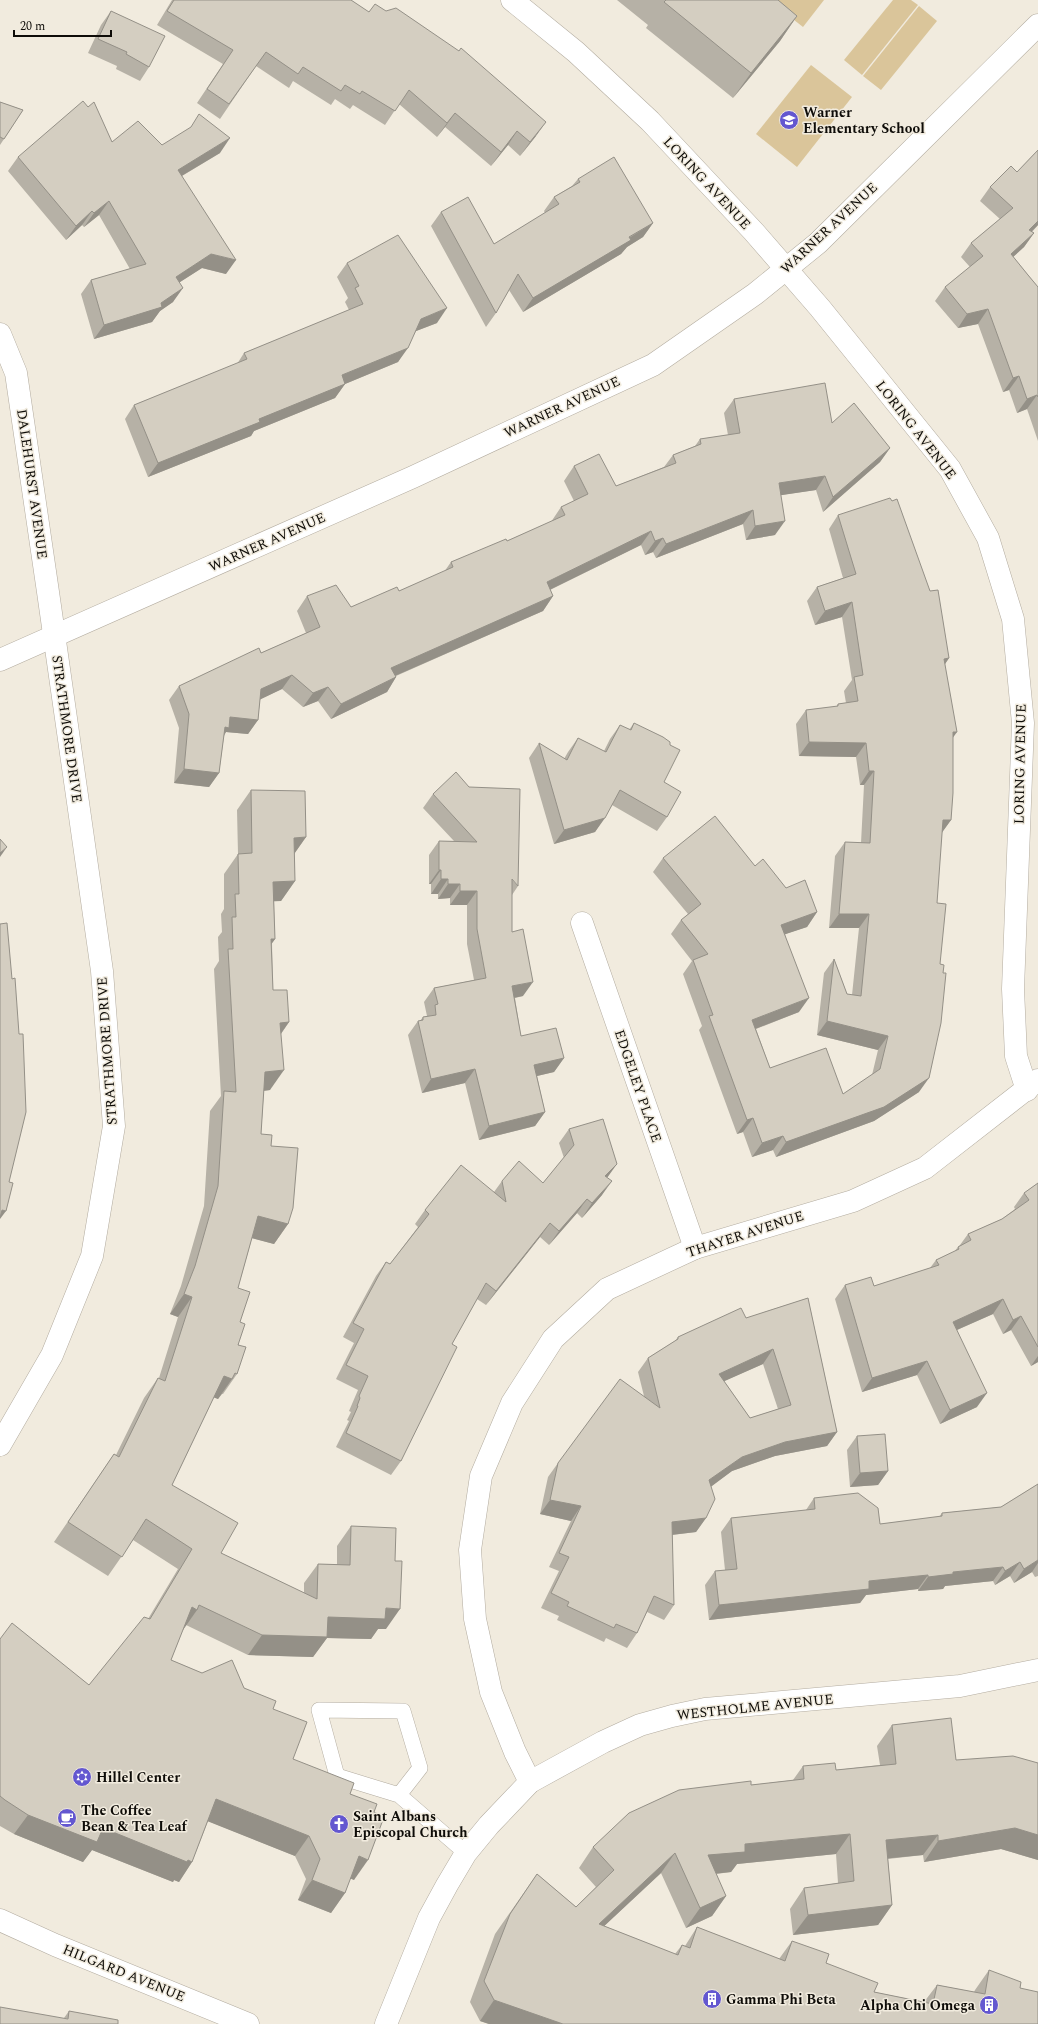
<svg xmlns="http://www.w3.org/2000/svg" width="1038" height="2024" font-family="Spectral,serif">
<rect width="100%" height="100%" fill="#f1ebde"/>
<!-- green -->
<g fill="#dac59a">
<polygon points="771,0 824,0 803,27 770,1"/>
<polygon points="893,0 911,0 918,5 862,75 844,60"/>
<polygon points="919,6 937,21 881,90 863,76"/>
<polygon points="811,65 852,97 797,167 756,134"/>
</g>
<g fill="none" stroke-linecap="round" stroke-linejoin="round">
<defs>
<polyline id="lane" points="399,1795 337,1776 319,1710 403,1711 420,1768 399,1795 466,1853"/>
<g id="street">
<polyline points="512,0 576,52 650,121 754,232 820,308 950,469 988,538 1013,619 1023,723 1013,989 1016,1056 1027,1090"/>
<polyline points="0,334 16,373 48,592 102,971 114,1126 92,1256 52,1355 0,1445"/>
<polyline points="0,660 413,477 653,365 755,294 818,243 1038,25"/>
<polyline points="582,923 695,1248"/>
<polyline points="530,1782 515,1752 491,1692 475,1619 470,1550 481,1476 512,1403 553,1339 607,1289 695,1248 853,1201 925,1168 1038,1080"/>
</g>
<g id="secondary">
<polyline points="0,1920 55,1945 248,2024"/>
<polyline points="386,2024 429,1918 447,1885 466,1853 489,1825 530,1782 603,1742 640,1725 672,1716 705,1709 960,1686 1038,1670"/>
</g>
</defs>
<!-- lane casing -->
<use href="#lane" stroke="#b3aca0" stroke-width="16"/>
<!-- street casing -->
<use href="#street" stroke="#b3aca0" stroke-width="23"/>
<!-- secondary casing -->
<use href="#secondary" stroke="#b3aca0" stroke-width="23"/>
<!-- lane -->
<use href="#lane" stroke="#fff" stroke-width="15"/>
<!-- street -->
<use href="#street" stroke="#fff" stroke-width="22"/>
<!-- secondary -->
<use href="#secondary" stroke="#fff" stroke-width="22"/>
</g>
<!-- wall -->
<g fill="#b6b1a6" fill-rule="evenodd">
<polygon points="172,0 351,0 536,136 520,156 508,145 491,166 445,127 437,137 399,104 385,125 353,105 350,109 335,99 331,105 293,81 289,88 256,66 220,119 197,103 223,64 157,25"/>
<polygon points="617,0 778,0 797,16 780,41 733,98 646,28 648,25"/>
<polygon points="111,11 149,67 140,81 116,69 117,66 88,53 101,25"/>
<polygon points="0,102 23,110 0,145"/>
<polygon points="112,142 162,145 220,153 182,176 226,274 202,268 180,282 173,302 160,311 152,322 94,339 81,294 91,280 130,269 99,215 84,227 82,225 66,240 8,171 18,157"/>
<polygon points="1038,150 1038,225 1032,232 1034,233 1024,247 1013,257 1038,287 1038,441 1027,409 1017,413 1009,390 1003,392 978,324 958,328 935,301 945,287 970,267 961,257 971,243 1000,219 980,201 990,187 1017,172"/>
<polygon points="578,179 653,223 643,237 627,247 621,254 523,312 509,290 496,313 486,327 431,226 441,212 494,244 545,213 544,211 554,197 572,186"/>
<polygon points="347,263 437,323 416,331 398,362 345,384 335,398 254,431 251,436 148,477 125,419 134,405 237,364 244,353 349,310 345,302 348,298 337,277"/>
<polygon points="734,399 832,423 890,448 880,462 823,512 816,490 781,495 775,535 746,540 743,524 656,558 653,552 645,555 641,545 550,590 553,596 543,611 396,676 396,677 387,692 331,719 318,701 303,707 282,689 260,699 258,720 248,734 226,732 224,736 219,773 209,787 174,783 179,728 169,700 179,686 261,653 306,633 297,611 307,596 351,607 399,591 444,572 451,562 507,541 551,522 561,507 574,501 564,481 574,466 616,486 664,467 673,455 695,446 700,439 728,435 724,413"/>
<polygon points="838,515 949,658 945,664 953,738 951,820 942,832 919,1092 874,1121 776,1157 773,1150 752,1157 743,1132 737,1134 699,1030 702,1026 683,974 692,961 671,934 681,920 688,914 653,872 663,858 755,866 786,888 817,912 807,927 785,934 799,1012 756,1029 770,1068 843,1094 872,1075 878,1050 817,1035 824,973 834,959 847,994 852,995 859,928 829,928 835,856 845,842 861,843 864,785 860,785 856,757 799,756 796,724 806,710 836,707 838,704 846,703 844,691 852,680 842,617 815,625 807,601 817,587 843,578 829,529"/>
<polygon points="634,723 664,782 667,817 657,831 612,805 595,832 554,844 529,758 539,743 564,759 568,752 578,738 604,751 610,739 620,725 629,730"/>
<polygon points="251,790 306,837 294,854 295,881 281,901 274,901 275,939 272,943 273,990 289,1022 281,1034 270,1090 264,1091 261,1134 271,1146 288,1224 274,1244 252,1238 238,1288 240,1322 237,1374 223,1394 222,1394 218,1399 214,1397 172,1485 221,1553 304,1593 304,1583 318,1564 337,1564 337,1546 351,1526 386,1629 378,1629 371,1639 327,1638 313,1657 248,1655 186,1625 183,1629 171,1660 202,1673 244,1688 273,1709 293,1759 350,1794 374,1812 354,1880 350,1878 345,1893 331,1913 298,1900 306,1879 295,1856 208,1821 192,1862 179,1882 174,1880 173,1882 92,1850 83,1862 14,1834 0,1826 0,1639 89,1685 148,1619 178,1569 133,1540 108,1576 54,1542 114,1454 116,1455 144,1398 158,1378 159,1378 178,1317 170,1314 181,1286 204,1206 210,1111 221,1096 214,969 219,961 218,937 222,932 221,914 224,909 224,874 238,854 237,810"/>
<polygon points="433,794 518,886 512,895 512,932 523,996 515,998 521,1036 564,1058 554,1072 537,1076 545,1112 535,1126 479,1140 465,1083 422,1093 408,1035 418,1021 420,1021 423,1017 427,1016 424,1002 434,988 474,980 467,944 467,905 450,905 450,898 438,899 438,894 431,894 431,884 429,884 429,855 439,841 454,841 423,808"/>
<polygon points="569,1129 607,1177 602,1195 582,1218 577,1213 549,1245 540,1237 486,1305 477,1299 452,1344 401,1461 391,1475 336,1447 349,1421 347,1420 351,1412 349,1411 358,1390 336,1379 354,1343 343,1337 376,1276 386,1262 390,1264 418,1227 415,1224 425,1210 494,1192 502,1181 543,1183 564,1158 559,1143"/>
<polygon points="1038,1183 1038,1362 1031,1366 1011,1330 1003,1334 993,1314 957,1330 977,1407 940,1424 917,1375 862,1392 835,1299 845,1285 874,1286 930,1268 936,1260 954,1252 958,1247 960,1245 968,1234 1002,1219 1015,1209 1014,1207 1024,1193"/>
<path d="M808 1298 837 1432 827 1446 775 1456 732 1471 711 1486 706 1518 696 1532 672 1535 674 1605 664 1620 647 1612 637 1633 627 1648 606 1638 604 1642 557 1620 559 1616 541 1608 559 1571 549 1567 571 1521 540 1514 548 1477 558 1463 644 1396 638 1372 648 1358 675 1341 678 1337 746 1318ZM763 1364 778 1409 750 1418 724 1381Z"/>
<polygon points="857,1436 888,1471 878,1485 850,1487 847,1450"/>
<polygon points="1038,1484 1038,1576 1035,1577 1032,1572 1014,1583 1010,1576 995,1585 993,1581 945,1586 943,1589 918,1591 918,1589 866,1595 860,1603 709,1620 705,1585 715,1571 725,1570 721,1532 731,1518 806,1510 814,1498 880,1524 939,1517 942,1513 1001,1507"/>
<polygon points="892,1725 956,1760 1038,1763 1038,1860 1001,1849 924,1862 923,1855 888,1859 892,1905 878,1925 793,1935 790,1909 804,1888 838,1883 836,1854 737,1864 731,1872 716,1874 726,1896 712,1916 686,1928 661,1873 604,1926 675,1954 682,1945 685,1946 697,1927 779,1959 792,1941 826,1963 874,1992 924,2002 937,1985 974,1992 975,1990 989,1970 1020,1988 1038,2024 489,2024 480,2021 470,2002 495,1934 537,1874 576,1907 596,1887 579,1868 593,1847 751,1785 793,1780 803,1766 836,1770 880,1765 877,1746"/>
<polygon points="69,2011 118,2024 64,2018"/>
</g>
<!-- shaded-wall -->
<g fill="#949087">
<polygon points="797,16 780,41 733,98 751,73"/>
<polygon points="455,113 445,127 437,137 447,123"/>
<polygon points="546,122 536,136 520,156 530,142"/>
<polygon points="517,131 508,145 491,166 501,152"/>
<polygon points="230,138 220,153 168,184 178,170"/>
<polygon points="109,201 99,215 84,227 94,213"/>
<polygon points="92,211 82,225 66,240 76,226"/>
<polygon points="1038,221 1038,225 1019,244 1029,230"/>
<polygon points="653,223 643,237 627,247 621,254 523,312 533,298"/>
<polygon points="1034,233 1024,247 1001,268 1011,254"/>
<polygon points="211,254 236,260 226,274 202,268 166,291 176,277"/>
<polygon points="183,288 173,302 160,311 152,322 94,339 104,325 161,303"/>
<polygon points="447,308 437,323 411,333 421,319"/>
<polygon points="988,309 978,324 958,328 967,314"/>
<polygon points="408,348 398,362 345,384 335,398 254,431 251,436 148,477 158,463 259,419 342,375"/>
<polygon points="1019,376 1009,390 1003,392 1013,378"/>
<polygon points="1037,395 1027,409 1017,413 1027,399"/>
<polygon points="890,448 880,462 823,512 833,497"/>
<polygon points="825,476 816,490 769,497 779,483"/>
<polygon points="753,510 743,524 656,558 666,544"/>
<polygon points="785,521 775,535 746,540 755,526"/>
<polygon points="651,531 641,545 537,596 547,582"/>
<polygon points="663,538 653,552 645,555 655,541"/>
<polygon points="553,596 543,611 381,682 391,668"/>
<polygon points="852,602 842,617 815,625 825,611"/>
<polygon points="949,658 939,673 944,659"/>
<polygon points="292,675 282,689 251,704 261,689"/>
<polygon points="396,677 387,692 331,719 341,704"/>
<polygon points="328,687 318,701 303,707 313,693"/>
<polygon points="230,717 258,720 248,734 226,732 219,742 215,741"/>
<polygon points="953,732 957,732 947,746"/>
<polygon points="809,742 866,743 856,757 799,756"/>
<polygon points="184,769 219,773 209,787 174,783"/>
<polygon points="869,771 874,771 864,785 860,785"/>
<polygon points="605,818 595,832 554,844 564,830"/>
<polygon points="943,820 951,820 941,834"/>
<polygon points="306,837 292,857 294,838"/>
<polygon points="7,847 0,857 0,853"/>
<polygon points="439,870 441,870 431,884 429,884"/>
<polygon points="441,879 448,879 438,894 431,894"/>
<polygon points="295,881 281,901 259,902 273,882"/>
<polygon points="448,884 460,884 450,898 438,899"/>
<polygon points="460,891 477,891 467,905 450,905"/>
<polygon points="817,912 807,927 771,939 781,925"/>
<polygon points="839,914 869,914 859,928 829,928"/>
<polygon points="271,939 275,939 261,959"/>
<polygon points="533,982 523,996 503,1000 512,986"/>
<polygon points="809,998 799,1012 742,1034 752,1020"/>
<polygon points="827,1021 888,1036 878,1050 817,1035"/>
<polygon points="289,1022 275,1042 280,1023"/>
<polygon points="564,1058 554,1072 524,1079 534,1065"/>
<polygon points="475,1069 465,1083 422,1093 431,1079"/>
<polygon points="284,1070 270,1090 251,1092 265,1072"/>
<polygon points="929,1078 919,1092 874,1121 776,1157 786,1142"/>
<polygon points="545,1112 535,1126 479,1140 489,1126"/>
<polygon points="753,1118 743,1132 737,1134 747,1120"/>
<polygon points="783,1136 773,1150 752,1157 762,1143"/>
<polygon points="617,1164 607,1178 605,1176"/>
<polygon points="612,1181 602,1195 582,1218 592,1203"/>
<polygon points="587,1199 577,1213 549,1245 559,1231"/>
<polygon points="2,1210 6,1211 0,1219 0,1213"/>
<polygon points="258,1216 288,1224 274,1244 244,1236"/>
<polygon points="550,1223 540,1237 486,1305 496,1291"/>
<polygon points="184,1294 192,1297 178,1317 170,1314"/>
<polygon points="1003,1299 993,1314 943,1336 953,1322"/>
<polygon points="1021,1316 1011,1330 1003,1334 1013,1320"/>
<polygon points="773,1349 763,1364 709,1388 719,1374"/>
<polygon points="1038,1356 1038,1362 1031,1366"/>
<polygon points="927,1361 917,1375 862,1392 872,1378"/>
<polygon points="224,1376 232,1379 218,1399 210,1396"/>
<polygon points="987,1393 977,1407 940,1424 950,1410"/>
<polygon points="837,1432 827,1446 775,1456 732,1471 700,1495 709,1480 742,1457 785,1442"/>
<polygon points="888,1471 878,1485 850,1487 860,1473"/>
<polygon points="550,1500 581,1506 571,1521 540,1514"/>
<polygon points="706,1518 696,1532 662,1536 672,1522"/>
<polygon points="1038,1560 1038,1563 1032,1572 1014,1583 1024,1569"/>
<polygon points="1020,1562 1010,1576 995,1585 1005,1571"/>
<polygon points="1003,1567 993,1581 945,1586 943,1589 918,1591 928,1577 953,1572"/>
<polygon points="928,1575 918,1589 866,1595 860,1603 709,1620 719,1605 869,1581"/>
<polygon points="192,1607 197,1610 183,1630 178,1627"/>
<polygon points="386,1608 400,1609 386,1629 378,1629 371,1639 327,1638 313,1657 248,1655 262,1635 328,1617"/>
<polygon points="216,1799 309,1836 295,1856 202,1819"/>
<polygon points="28,1815 103,1828 192,1862 179,1882 174,1880 173,1882 92,1850 83,1862 14,1834"/>
<polygon points="1015,1828 1038,1835 1038,1860 1001,1849 924,1862 938,1841"/>
<polygon points="850,1834 836,1854 737,1864 731,1872 694,1876 708,1855 745,1844"/>
<polygon points="938,1835 923,1855 871,1860 886,1840"/>
<polygon points="675,1853 661,1873 585,1944 599,1924"/>
<polygon points="359,1856 368,1860 354,1880 345,1876"/>
<polygon points="312,1880 345,1893 331,1913 298,1900"/>
<polygon points="726,1896 712,1916 686,1928 700,1908"/>
<polygon points="892,1905 878,1925 793,1935 808,1915"/>
<polygon points="494,2000 563,2024 489,2024 480,2021"/>
</g>
<!-- building -->
<g fill="#d4cec1" stroke="#949087" fill-rule="evenodd">
<polygon points="174,0 351,0 369,12 375,4 386,11 396,8 459,51 461,48 546,122 530,142 517,131 501,152 455,113 447,123 409,90 395,111 362,91 360,94 345,85 341,91 303,67 298,74 266,52 229,104 207,89 233,50 167,11"/>
<polygon points="666,0 778,0 797,16 751,73 664,2"/>
<polygon points="111,11 165,36 149,67 126,54 127,52 98,39"/>
<polygon points="83,101 88,107 94,102 112,142 138,121 162,145 191,127 199,114 230,138 178,170 236,260 211,254 176,277 183,288 161,303 162,307 104,325 91,280 146,264 109,201 94,213 92,211 76,226 18,157"/>
<polygon points="0,102 23,110 4,139 0,137"/>
<polygon points="1038,150 1038,221 1029,230 1034,233 1011,254 1028,275 1038,287 1038,397 1037,395 1027,399 1019,376 1013,378 988,309 967,314 945,287 983,256 971,243 1013,208 990,187 1011,166 1017,172"/>
<polygon points="614,157 653,223 629,237 631,240 533,298 518,274 496,313 441,212 468,197 494,244 559,204 554,197 580,182 578,179"/>
<polygon points="398,235 447,308 421,319 408,348 342,375 345,384 259,419 260,422 158,463 134,405 247,359 244,353 363,304 355,288 359,286 347,263"/>
<polygon points="825,383 832,423 854,403 890,448 833,497 825,476 779,483 785,521 755,526 753,510 666,544 663,538 655,541 651,531 547,582 553,596 391,668 396,677 341,704 328,687 313,693 292,675 261,689 258,720 230,717 229,728 225,727 219,773 184,769 189,714 179,686 259,648 261,653 320,627 307,596 336,585 351,607 397,587 399,591 453,567 451,562 506,539 507,541 565,515 561,507 588,494 574,466 599,454 616,486 676,463 673,455 701,444 700,439 740,433 734,399"/>
<polygon points="890,498 892,501 897,499 930,591 938,590 949,658 944,659 957,732 953,732 953,793 951,820 943,820 937,903 946,904 940,964 944,965 943,973 946,973 941,1023 929,1078 884,1107 786,1142 783,1136 762,1143 753,1118 747,1120 709,1016 713,1015 693,960 708,954 681,920 701,904 663,858 715,816 755,866 763,859 786,888 805,880 817,912 781,925 809,998 752,1020 770,1068 826,1048 843,1094 880,1069 888,1036 827,1021 834,959 847,994 861,996 869,914 839,914 845,842 870,843 874,771 869,771 866,743 809,742 806,710 838,706 838,704 858,701 854,677 863,675 852,602 825,611 817,587 856,574 838,515"/>
<polygon points="634,723 663,737 670,742 670,745 680,750 664,782 681,792 667,817 620,790 605,818 564,830 539,743 567,760 578,738 606,752 620,725 631,730"/>
<polygon points="456,772 469,787 520,789 518,886 512,879 512,932 523,929 533,982 512,986 521,1036 556,1028 564,1058 534,1065 545,1112 489,1126 475,1069 431,1079 418,1021 423,1020 423,1017 436,1015 435,1005 438,1004 434,988 486,978 477,929 477,891 460,891 460,884 448,884 448,879 441,879 441,870 439,870 439,841 477,842 433,794"/>
<polygon points="251,790 305,791 306,837 294,838 295,881 273,882 275,939 271,939 273,990 287,990 289,1022 280,1023 284,1070 265,1072 261,1134 272,1135 271,1146 298,1148 293,1208 288,1224 258,1216 238,1288 250,1292 240,1322 245,1324 238,1345 246,1347 237,1374 235,1373 232,1379 224,1376 172,1485 238,1523 221,1553 317,1599 318,1564 350,1565 351,1526 396,1528 395,1561 402,1561 400,1609 386,1608 385,1619 328,1617 327,1637 262,1635 199,1605 197,1610 192,1607 171,1660 202,1673 232,1660 244,1688 276,1701 273,1709 307,1722 293,1759 354,1783 350,1794 377,1804 374,1812 384,1817 368,1860 359,1856 345,1893 312,1880 320,1859 309,1836 216,1799 192,1862 188,1860 187,1862 103,1828 97,1842 28,1815 5,1800 0,1796 0,1639 12,1623 89,1685 144,1617 150,1619 192,1549 146,1519 122,1557 68,1522 114,1454 119,1457 158,1378 165,1381 192,1297 184,1294 195,1266 218,1186 224,1091 236,1092 228,949 233,949 232,917 236,917 235,894 239,894 238,854 252,853"/>
<polygon points="0,839 7,847 0,853"/>
<polygon points="7,923 12,979 15,978 19,1034 23,1034 26,1112 9,1182 13,1183 6,1211 2,1210 0,1218 0,924"/>
<polygon points="603,1119 617,1164 605,1176 612,1181 592,1203 587,1199 559,1231 550,1223 496,1291 486,1283 452,1344 457,1347 401,1461 346,1433 358,1406 357,1406 360,1398 359,1396 368,1376 346,1365 364,1329 353,1323 386,1262 390,1264 429,1214 425,1210 461,1165 506,1202 502,1181 519,1161 543,1183 574,1145 569,1129"/>
<polygon points="1038,1183 1038,1347 1021,1316 1013,1320 1003,1299 953,1322 987,1393 950,1410 927,1361 872,1378 845,1285 871,1277 874,1286 939,1265 936,1260 959,1249 958,1247 971,1240 968,1234 1002,1219 1029,1200 1024,1193"/>
<path d="M808 1298 837 1432 785 1442 742 1457 709 1480 715 1499 706 1518 672 1522 674 1605 654 1596 637 1633 616 1624 614 1628 567 1606 569 1602 551 1593 569 1557 559 1553 581 1506 550 1500 558 1463 620 1379 660 1408 648 1358 678 1339V1337L741 1308 746 1318ZM773 1349 791 1405 750 1418 719 1374Z"/>
<polygon points="885,1434 888,1471 860,1473 857,1436"/>
<polygon points="1038,1484 1038,1560 1024,1569 1020,1562 1005,1571 1003,1567 953,1572 953,1574 928,1577 928,1575 869,1581 869,1589 719,1605 715,1571 737,1569 731,1518 815,1509 814,1498 858,1493 878,1508 880,1524 942,1516 942,1513 1001,1507"/>
<polygon points="951,1718 956,1760 1013,1756 1038,1763 1038,1835 1015,1828 938,1841 938,1835 886,1840 892,1905 808,1915 804,1888 854,1881 850,1834 745,1844 745,1852 708,1855 726,1896 700,1908 675,1853 599,1924 678,1955 682,1945 690,1948 697,1927 785,1961 792,1941 829,1954 826,1963 878,1983 874,1992 933,2004 937,1985 985,1994 989,1970 1021,1982 1020,1988 1038,1992 1038,2024 563,2024 494,2000 484,1981 510,1914 537,1874 576,1907 614,1870 593,1847 629,1813 679,1790 751,1781 751,1785 804,1779 803,1766 835,1763 836,1770 896,1764 892,1725"/>
<polygon points="0,2007 68,2019 69,2011 118,2020 118,2024 0,2024"/>
</g>
<!-- icons -->
<defs>
<symbol id="school-disc" viewBox="-11 -11 22 22"><circle r="9.5" fill="#6357d0" stroke="#f1ebde"/><path d="M0-5L7-2L0 1L-7-2ZM-4 1L0 2.5L4 1V4Q0 6-4 4Z" fill="#fff"/></symbol>
<symbol id="synagogue-disc" viewBox="-11 -11 22 22"><circle r="9.5" fill="#6357d0" stroke="#f1ebde"/><path d="M0-6.5L5.6 3.2H-5.6ZM0 6.5L5.6-3.2H-5.6Z" fill="#fff"/></symbol>
<symbol id="cafe-disc" viewBox="-11 -11 22 22"><circle r="9.5" fill="#6357d0" stroke="#f1ebde"/><path d="M-5.5-4.5H6V0H3Q3 3.5 0 3.5H-2.5Q-5.5 3.5-5.5 0ZM3-3.2v2h1.7v-2ZM-6 4.5H4V6H-6Z" fill="#fff"/></symbol>
<symbol id="church-disc" viewBox="-11 -11 22 22"><circle r="9.5" fill="#6357d0" stroke="#f1ebde"/><path d="M-1.2-6h2.4v3.5h3.3v2.4h-3.3V6h-2.4V-.1h-3.3v-2.4h3.3Z" fill="#fff"/></symbol>
<symbol id="building-disc" viewBox="-11 -11 22 22"><circle r="9.5" fill="#6357d0" stroke="#f1ebde"/><path d="M-4-6H4V6H1V3H-1V6H-4ZM-2.5-4.3h1.7v1.8h-1.7ZM.8-4.3h1.7v1.8H.8ZM-2.5-1h1.7V.8h-1.7ZM.8-1h1.7V.8H.8Z" fill="#fff"/></symbol>
</defs>
<g fill-rule="evenodd">
<use href="#school-disc" x="778" y="109" width="22" height="22"/>
<use href="#synagogue-disc" x="71" y="1766" width="22" height="22"/>
<use href="#cafe-disc" x="56" y="1807" width="22" height="22"/>
<use href="#church-disc" x="328" y="1813" width="22" height="22"/>
<use href="#building-disc" x="701" y="1988" width="22" height="22"/>
<use href="#building-disc" x="978" y="1994" width="22" height="22"/>
</g>
<g text-anchor="middle" dominant-baseline="central" stroke-width="3" stroke-linejoin="round" paint-order="stroke">
<!-- poi labels -->
<g font-size="14" font-weight="bold" fill="#0e0c08" stroke="#f1ebde" text-anchor="start">
<text x="803" y="112">Warner<tspan x="803" dy="16">Elementary School</tspan></text>
<text x="96" y="1777">Hillel Center</text>
<text x="81" y="1810">The Coffee<tspan x="81" dy="16">Bean &amp; Tea Leaf</tspan></text>
<text x="353" y="1816">Saint Albans<tspan x="353" dy="16">Episcopal Church</tspan></text>
<text x="726" y="1999">Gamma Phi Beta</text>
<text x="975" y="2005" text-anchor="end">Alpha Chi Omega</text>
</g>
<!-- street labels -->
<g font-size="14" fill="#0e0c08" stroke="#f1ebde">
<text transform="translate(707 183) rotate(47)">LORING AVENUE</text>
<text transform="translate(829 228) rotate(-43)">WARNER AVENUE</text>
<text transform="translate(562 407) rotate(-25)">WARNER AVENUE</text>
<text transform="translate(916 430) rotate(52)">LORING AVENUE</text>
<text transform="translate(32 484) rotate(82)">DALEHURST AVENUE</text>
<text transform="translate(267 542) rotate(-24)">WARNER AVENUE</text>
<text transform="translate(67 729) rotate(82)">STRATHMORE DRIVE</text>
<text transform="translate(1020 764) rotate(-89)">LORING AVENUE</text>
<text transform="translate(107 1051) rotate(-94)">STRATHMORE DRIVE</text>
<text transform="translate(638 1086) rotate(71)">EDGELEY PLACE</text>
<text transform="translate(745 1234) rotate(-18)">THAYER AVENUE</text>
<text transform="translate(755 1707) rotate(-6)">WESTHOLME AVENUE</text>
<text transform="translate(124 1973) rotate(22)">HILGARD AVENUE</text>
</g>
</g>
<!-- scale -->
<path d="M14 30v6h97v-6" fill="none" stroke="#0e0c08" stroke-width="2"/>
<text x="20" y="30" font-size="12" fill="#0e0c08" stroke="#f1ebde" stroke-width="3" paint-order="stroke">20 m</text>
</svg>
